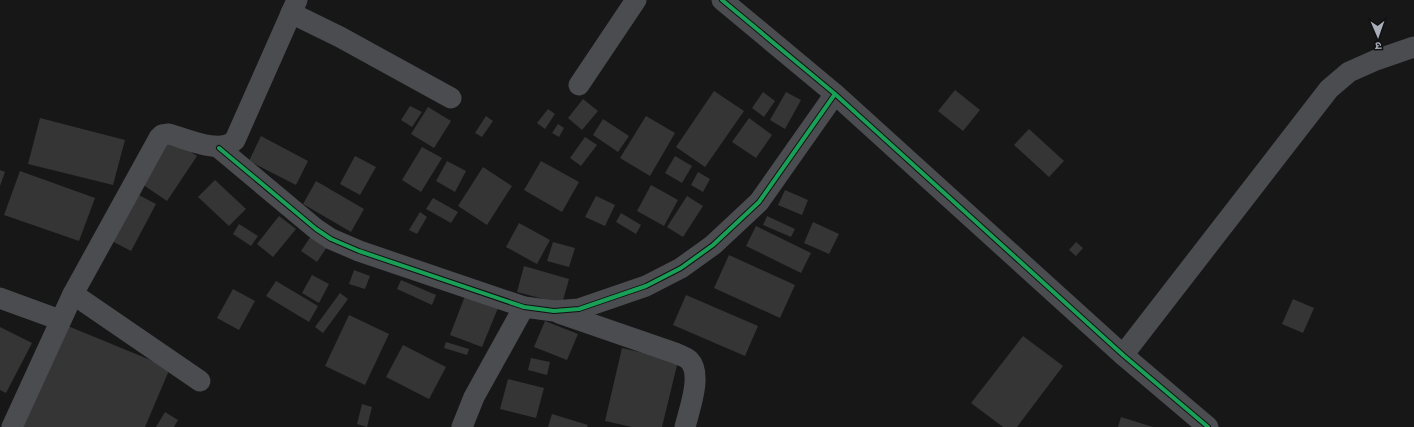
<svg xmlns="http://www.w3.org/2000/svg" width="1414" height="427" font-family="'DejaVu Sans','Noto Sans Devanagari',sans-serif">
<rect width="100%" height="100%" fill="#171717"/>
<!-- building -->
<g fill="#353536">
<polygon points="955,90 980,110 963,131 938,111"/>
<polygon points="714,91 744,111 705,167 676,147"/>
<polygon points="763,92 775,101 764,117 752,108"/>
<polygon points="786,92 801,100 785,129 770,120"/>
<polygon points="583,99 598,111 582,130 568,118"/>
<polygon points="410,106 422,112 412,127 401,120"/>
<polygon points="428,107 451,121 434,148 411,134"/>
<polygon points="548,109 555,114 545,129 537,123"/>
<polygon points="486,116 493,121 482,137 475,133"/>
<polygon points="646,116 675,133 650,176 620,158"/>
<polygon points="40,118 125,140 113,185 28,164"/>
<polygon points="749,118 772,135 756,158 732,142"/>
<polygon points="603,119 629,136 618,152 593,135"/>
<polygon points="558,124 564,128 559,137 552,133"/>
<polygon points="1029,129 1064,161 1049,177 1014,145"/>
<polygon points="261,136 308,161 296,185 249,161"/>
<polygon points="169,137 197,156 167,201 139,182"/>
<polygon points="585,137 597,145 581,166 570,158"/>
<polygon points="422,147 442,158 421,192 402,180"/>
<polygon points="355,156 376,167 360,195 340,184"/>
<polygon points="675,156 692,166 682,183 665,173"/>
<polygon points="447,161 466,171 455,192 436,181"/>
<polygon points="541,161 579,182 562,212 524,190"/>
<polygon points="483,167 512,186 487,225 458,206"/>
<polygon points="0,170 5,172 0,186"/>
<polygon points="20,171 95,198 79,241 4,215"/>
<polygon points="698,172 710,179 703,192 691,185"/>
<polygon points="215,180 246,209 229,226 198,197"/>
<polygon points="316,181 364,209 351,232 303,204"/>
<polygon points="651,185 678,200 664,226 637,211"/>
<polygon points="785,190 808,200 802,215 778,205"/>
<polygon points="133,192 156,204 131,251 108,239"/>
<polygon points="596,196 615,205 605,226 585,217"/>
<polygon points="687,196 703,206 683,237 667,227"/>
<polygon points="433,198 458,212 451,223 426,209"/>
<polygon points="420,212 427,217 417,234 409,230"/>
<polygon points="621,213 641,225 636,234 616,222"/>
<polygon points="279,216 296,229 273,257 257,244"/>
<polygon points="767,216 795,229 791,237 763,225"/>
<polygon points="813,222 839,234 829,254 804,243"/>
<polygon points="519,223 550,240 537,264 506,247"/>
<polygon points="239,224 258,236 251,246 233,234"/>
<polygon points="756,226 811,253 801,273 746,246"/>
<polygon points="315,230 331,241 317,262 301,251"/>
<polygon points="553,242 575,248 569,267 547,261"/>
<polygon points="1076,242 1083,248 1076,256 1069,250"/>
<polygon points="729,255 795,285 780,318 714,288"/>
<polygon points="524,266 569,279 562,304 517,292"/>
<polygon points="354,270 370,276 365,289 349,284"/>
<polygon points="312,275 329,284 319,303 302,293"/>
<polygon points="401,280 436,295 432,305 397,289"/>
<polygon points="276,281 318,306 309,322 266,296"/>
<polygon points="233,289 255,301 239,330 217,318"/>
<polygon points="340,293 348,299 323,333 315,327"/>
<polygon points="686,295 758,326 745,356 673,325"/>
<polygon points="465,296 498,308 482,347 450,335"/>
<polygon points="1293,299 1314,308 1303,333 1282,324"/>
<polygon points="349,315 389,334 365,385 325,366"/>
<polygon points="545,321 578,334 567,360 534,347"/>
<polygon points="63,324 170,368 145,427 19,427"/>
<polygon points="0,327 32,343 6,393 0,390"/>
<polygon points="1023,336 1063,366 1017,427 1003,427 971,403"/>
<polygon points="446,342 469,349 467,355 444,348"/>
<polygon points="403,345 446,367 429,399 386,377"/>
<polygon points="622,348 678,361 662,427 632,427 605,421"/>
<polygon points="531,358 550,362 547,375 528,370"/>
<polygon points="508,379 544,388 536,418 500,409"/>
<polygon points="362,404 372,407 367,427 357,424"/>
<polygon points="165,412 178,420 174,427 156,427"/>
<polygon points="552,414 588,425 587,427 548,427"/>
<polygon points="1121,417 1153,427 1118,427"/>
</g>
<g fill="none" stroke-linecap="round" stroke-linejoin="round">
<!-- minor -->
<g stroke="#4b4c50" stroke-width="21">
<polyline points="722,0 835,94 1123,355 1208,427"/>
<polyline points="291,13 340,37 451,98"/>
<polyline points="579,85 636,0"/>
<polyline points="219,148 316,229 331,239 359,251 524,307 554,311 579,309 646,286 681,268 713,245 759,202 835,94"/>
<polyline points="73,294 200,381"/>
<polyline points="0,298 60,320"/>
<path d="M559 313 675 353C680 355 686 357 689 360 703 374 689 410 685 427"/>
<polyline points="1123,355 1329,89 1349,72 1376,60 1414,47"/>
<path d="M12 427 73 294 159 138 162 135 169 134C187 139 221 155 235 140L297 0"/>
<polyline points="462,427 474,397 524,307"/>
</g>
<defs>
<g id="cycleway">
<polyline points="722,0 835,94 1123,355 1208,427"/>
<polyline points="219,148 316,229 331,239 359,251 524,307 554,311 579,309 646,286 681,268 713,245 759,202 835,94"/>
</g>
</defs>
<!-- cycleway casing -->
<use href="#cycleway" stroke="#111113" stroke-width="6"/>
<!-- cycleway -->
<use href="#cycleway" stroke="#1a9f57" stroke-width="4"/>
</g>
<!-- north arrow -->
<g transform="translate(1378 36) rotate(178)" stroke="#111113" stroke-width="3" paint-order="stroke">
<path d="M0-3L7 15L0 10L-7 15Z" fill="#a8adb8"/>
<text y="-6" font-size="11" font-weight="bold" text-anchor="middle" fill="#a8adb8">उ</text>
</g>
</svg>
